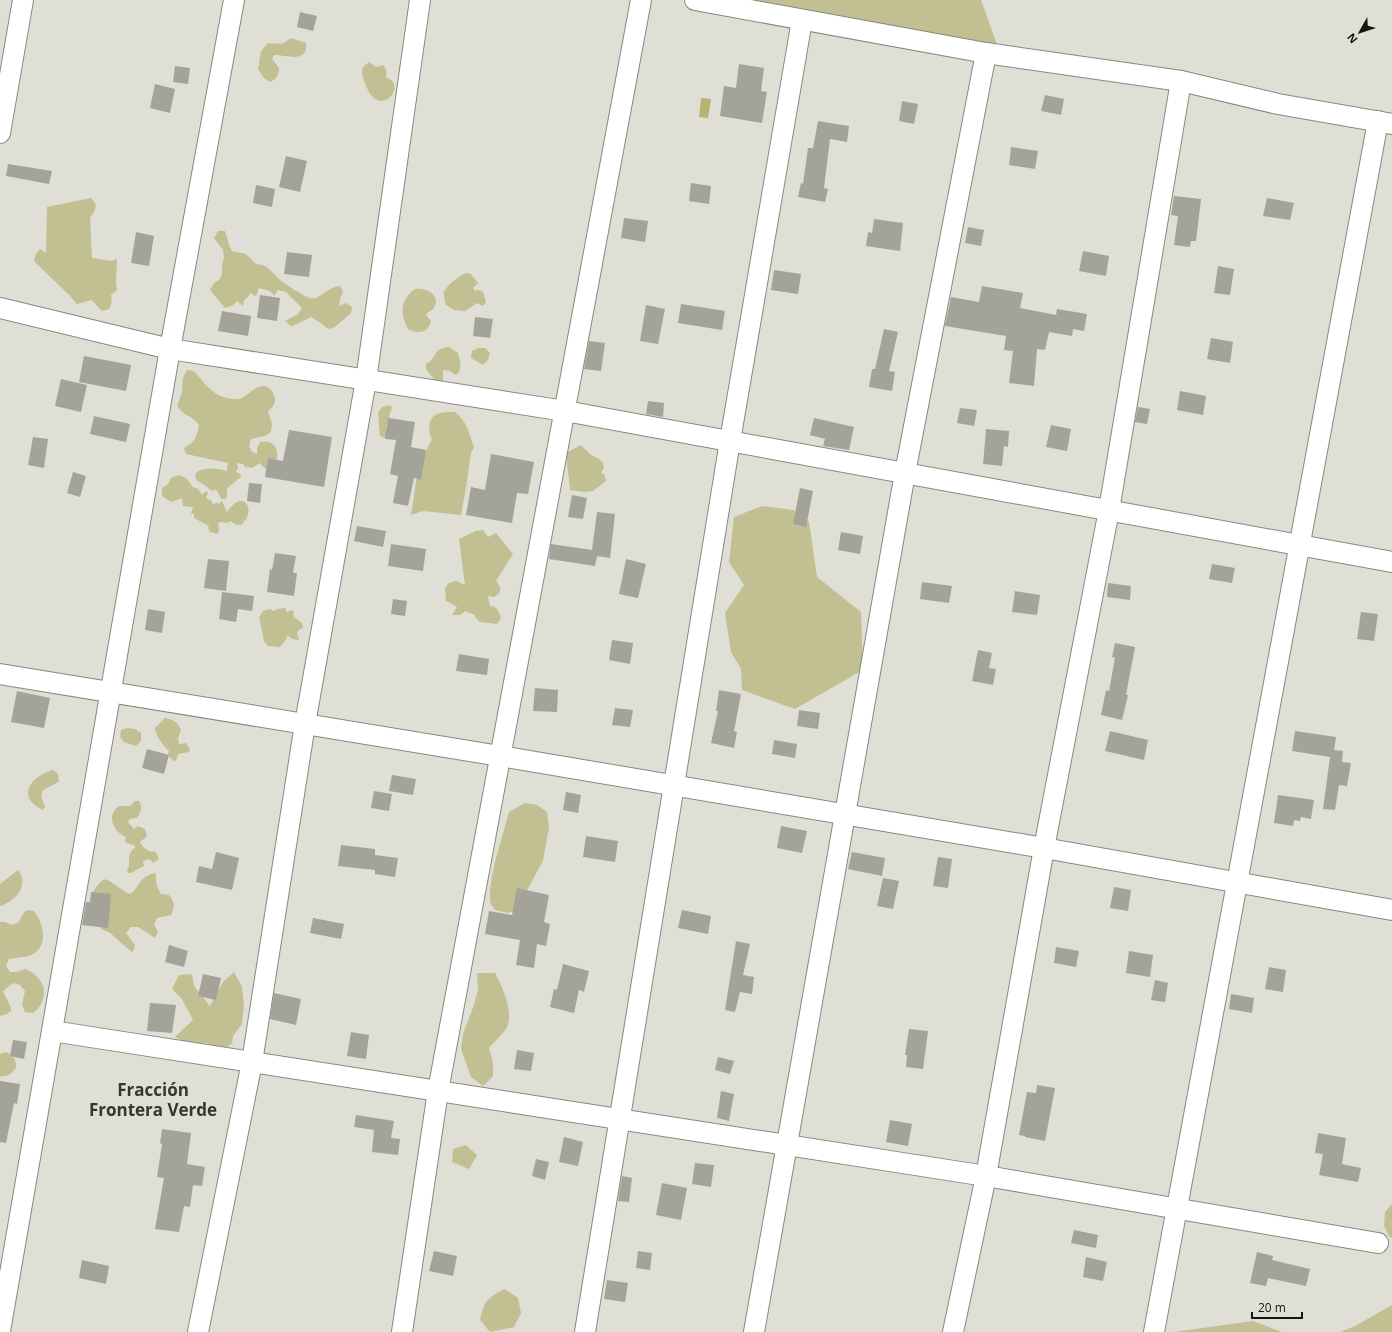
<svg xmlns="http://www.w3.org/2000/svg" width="1392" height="1332" font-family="'Open Sans',sans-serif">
<rect width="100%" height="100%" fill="#dfdfd5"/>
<!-- green -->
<g fill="#c2bf92">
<polygon points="708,0 981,0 1000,53"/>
<path d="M291 38 306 43C309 65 282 54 274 55L272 59 279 68C279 75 277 79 270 82L264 78 258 69 261 51 268 43 282 44Z"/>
<path d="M369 62 376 67 383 65C386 68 387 71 386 75L387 78C408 85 380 119 367 88 364 80 360 75 363 67Z"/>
<polygon points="91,198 96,205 94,212 90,218 92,258 111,261 117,259 116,283 117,290 111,295 112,302 109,309 102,311 92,300 77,304 69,295 34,261 36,254 40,249 46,253 47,207"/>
<path d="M218 231H225L229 245 232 251 246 254 256 264C269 265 270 271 279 279 283 283 305 297 310 298 319 301 327 287 340 286L343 292 340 299 339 306 346 303 352 307 351 313 335 327 328 329 322 324 311 317C304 320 299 324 291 326L285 321 298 314 302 308 286 292 278 290 274 296 270 291 259 288 256 296 250 293 248 297 244 300 243 306 237 301 232 306 225 308 210 290 214 283 220 279 222 273V265L224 258 223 250 214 238Z"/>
<path d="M467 273 471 274 478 283 473 288 475 291 479 290 483 292 486 302 483 306 477 303 465 311 454 310 446 305C445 301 443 295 444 292 446 286 461 274 467 273Z"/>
<path d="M415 289C425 287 440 294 435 306 433 311 428 311 426 315L431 321C428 334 417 334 408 329 400 313 400 300 415 289Z"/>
<path d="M449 347 458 353C460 361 463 370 456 375L450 371 443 370V381L439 382 433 378 426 369V363L430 362C437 353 436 348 449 347Z"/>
<polygon points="478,348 485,348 490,353 488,360 483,365 471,358 472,351"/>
<path d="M187 370 194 371C203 381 212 395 227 398 231 399 237 400 242 398 250 394 261 379 271 390 274 393 275 397 275 401 274 406 272 407 268 411L272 424 271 432 265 436 251 439 249 446 252 452 257 454V448L260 442C280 437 284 464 265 469L260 463 252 468 245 467 243 464 237 463 238 468 236 472 240 474 241 477 227 488V496L225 499H221L218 492 215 489 212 491C208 489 207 486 203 484 198 481 194 481 196 473 205 466 217 469 227 471L228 463 186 454 184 448C195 443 197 436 199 425 191 414 184 417 177 406L182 392 183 377Z"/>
<polygon points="390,405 392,407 386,427 389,436 387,439 380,436 378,413 382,407"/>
<path d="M455 412C467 421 469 434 474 447L471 453 467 482 461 515 423 511 411 515 419 463 432 440C428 432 427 417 438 414 443 412 449 412 455 412Z"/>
<path d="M581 445 590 454 602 461 604 468 601 473 604 474 606 481 593 491 585 492 570 490C569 477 567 466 566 453Z"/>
<path d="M179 475 186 478 193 487 198 489 202 495 206 491 208 493 206 498 212 501V504L217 503 219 504 222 501 227 512C245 486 257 512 241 525H237L230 521 228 523 221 522 218 523 219 531 217 534 210 532 208 528 209 526 194 518V514H191L193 507 183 506 182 498 171 502 162 496V488L168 484 171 478Z"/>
<polygon points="762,506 793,510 809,522 817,577 861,612 863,670 795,709 742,690 741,669 731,652 725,613 744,585 729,562 734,517"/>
<path d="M483 530 488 537 496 533 513 554 496 581 500 587V593L494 597 488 596 490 606C497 606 499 612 501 618L497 624 480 622 475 617V615L465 611 460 615H452L457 607 446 601 445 588 449 583 456 581 465 585 459 539 476 531Z"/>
<path d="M285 608 287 613 289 611 293 610 294 617C299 621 303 622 303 628L300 629 297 632 299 640 292 639 287 635V638L280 647 268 646 264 641 259 617 263 611 270 609 274 611 277 609Z"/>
<path d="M165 718C174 720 178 722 181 730L178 738 179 744 186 743 190 749 189 752 178 754 176 761C171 760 170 758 168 754L169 750H168C162 744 156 736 155 728Z"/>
<polygon points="127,728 135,729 141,733 141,741 136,746 124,742 120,737 121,730"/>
<path d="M53 770 58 774 59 781C49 790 35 786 45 806L43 810C15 797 31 776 53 770Z"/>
<path d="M135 801H139C143 807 141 812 137 818L130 819 128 822 134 829 138 826 145 829 147 836 140 842 144 848 151 852 153 851 156 852 159 859 153 863 149 859 143 861 144 866 131 873H128L127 869 129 867C129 858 128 852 135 848L134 844 132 845 125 842 126 837C113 832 106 815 119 806H130Z"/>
<path d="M525 803 537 805 547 812 549 827 543 861 516 910 508 913 495 910C493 907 491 905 490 902 488 877 503 836 509 812Z"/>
<path d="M18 870C30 886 15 901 0 906V884Z"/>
<path d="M156 873C155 881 157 887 161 894L169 895C175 902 175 907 171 915L157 918 154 925 158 931 155 938 138 927H131L126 933 135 945 133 952C124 947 117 938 109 932 107 931 104 931 103 930 100 928 98 925 97 923 85 908 90 890 104 879 114 882 120 890 130 894 141 887 138 876 156 873Z"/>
<path d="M27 910 34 911C44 923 49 948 31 955 25 958 16 957 9 959L6 966 10 972H17L25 969C46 977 51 999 33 1013L25 1012 22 1005 25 991 20 985 13 983 3 991 11 1008V1011L7 1014 0 1016V922H5L12 925 19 922 22 915Z"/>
<polygon points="234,972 242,987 244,1006 242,1024 233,1036 232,1044 219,1051 212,1048 207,1043 191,1045 175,1037 193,1020 182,999 172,989 179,975 192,974 194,986 210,1006 223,982"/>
<path d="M477 973H495C502 986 514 1011 507 1027 504 1033 494 1042 489 1048L493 1062V1076L483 1086 471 1077 461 1049 463 1034 474 1005 478 990Z"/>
<path d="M6 1052C14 1056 16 1059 16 1068 11 1074 8 1077 0 1076V1054Z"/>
<polygon points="466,1145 477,1155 469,1169 452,1162 453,1149"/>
<polygon points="1392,1204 1392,1237 1390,1238 1384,1226 1385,1212"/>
<path d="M505 1289 518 1298 521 1313 514 1327 490 1332 480 1320C484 1301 488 1297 505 1289Z"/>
<polygon points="1392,1305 1392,1332 1340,1332 1355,1326"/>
<polygon points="1253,1321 1282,1332 1174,1332"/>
</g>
<!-- water -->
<polygon fill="#b8b373" points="701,98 711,99 708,118 699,117"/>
<!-- building -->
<g fill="#a3a39a">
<polygon points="300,12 317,16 313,31 297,27"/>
<polygon points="739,64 764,68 761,91 767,92 762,123 720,116 724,86 736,88"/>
<polygon points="175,66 190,68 188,84 173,82"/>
<polygon points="155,84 175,89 170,113 150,108"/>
<polygon points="1045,95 1064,99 1061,115 1041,111"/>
<polygon points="902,101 918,104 914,124 899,121"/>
<polygon points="818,121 849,126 847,142 830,139 824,188 828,189 825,202 798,197 801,183 803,184 808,148 813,148"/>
<polygon points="1011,147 1038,151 1035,169 1009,165"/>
<polygon points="286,156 307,161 300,192 279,187"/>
<polygon points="8,164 52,171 49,184 6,176"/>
<polygon points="691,183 711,186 709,204 689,201"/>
<polygon points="256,185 275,189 272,207 253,203"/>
<polygon points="1174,196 1201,199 1196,241 1191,241 1190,247 1174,245 1178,216 1171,215"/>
<polygon points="1267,198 1294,203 1290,220 1263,216"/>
<polygon points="624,218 648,221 645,242 621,238"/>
<polygon points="874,219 903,223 900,251 866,246 868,232 872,233"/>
<polygon points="968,227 984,230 981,246 965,243"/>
<polygon points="136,232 154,236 149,266 131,263"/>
<polygon points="1083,251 1109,256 1106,276 1079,271"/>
<polygon points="287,252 312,255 309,277 284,274"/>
<polygon points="1218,266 1234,269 1230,295 1214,293"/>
<polygon points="774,270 801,274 798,294 771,290"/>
<polygon points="982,286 1023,293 1020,308 1056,315 1057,309 1087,314 1084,331 1073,329 1072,336 1049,332 1045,350 1037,349 1034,386 1009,383 1013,351 1004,350 1006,336 945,326 951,297 979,302"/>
<polygon points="260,295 280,298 277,321 257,318"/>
<polygon points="681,304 725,311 722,330 678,323"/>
<polygon points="646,305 665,309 658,344 640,341"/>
<polygon points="222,311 251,316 248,336 218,331"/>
<polygon points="475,317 493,319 490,338 473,336"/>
<polygon points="884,329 898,332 889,371 895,372 892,391 869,387 872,369 875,369"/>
<polygon points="1211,338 1233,342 1230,363 1207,359"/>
<polygon points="589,341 605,343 601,371 584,369"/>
<polygon points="84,356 131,365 126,391 79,382"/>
<polygon points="61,379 87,385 81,412 55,406"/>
<polygon points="1180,391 1206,396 1203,415 1177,410"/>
<polygon points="648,401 664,403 663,417 646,414"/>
<polygon points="1138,407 1150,409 1147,424 1135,422"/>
<polygon points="960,408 977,410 974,426 957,423"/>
<polygon points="94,416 130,424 126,442 90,434"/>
<polygon points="388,418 415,422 411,447 426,450 421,480 414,478 408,506 393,503 398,476 390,474 396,440 385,439"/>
<polygon points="814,418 854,427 849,450 823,446 825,439 810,435"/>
<polygon points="1051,425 1071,429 1067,451 1046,447"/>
<polygon points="986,429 1009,431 1008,447 1004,446 1002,466 983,464"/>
<polygon points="289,430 332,437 324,487 265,477 268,458 283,461"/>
<polygon points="33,437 48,439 44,468 28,465"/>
<polygon points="491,454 534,462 528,494 517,493 512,523 466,515 471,487 485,490"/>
<polygon points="73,472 86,476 80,497 67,493"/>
<polygon points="249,483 262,484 260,503 247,501"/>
<polygon points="800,488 813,491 806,527 793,524"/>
<polygon points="572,495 587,498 583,519 568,517"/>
<polygon points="597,512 615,514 610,558 597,556 595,566 549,559 551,544 592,550"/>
<polygon points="357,526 386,531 383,547 354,541"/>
<polygon points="841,532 863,536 860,554 838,550"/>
<polygon points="391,544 426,549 423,571 388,566"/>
<polygon points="275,553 296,556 293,573 297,573 294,596 267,592 270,569 272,570"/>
<polygon points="208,559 229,561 226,591 204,588"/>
<polygon points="626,559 646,564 638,598 619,594"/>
<polygon points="1212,564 1235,568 1232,583 1209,579"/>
<polygon points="922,582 952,586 949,603 920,599"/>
<polygon points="1108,583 1131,586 1130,600 1107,597"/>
<polygon points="1015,591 1040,595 1037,615 1012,612"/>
<polygon points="222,592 254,596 252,611 238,609 236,622 219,619"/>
<polygon points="393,599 407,601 405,616 391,614"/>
<polygon points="148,609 165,612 162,633 145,630"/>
<polygon points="1361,612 1378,614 1374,641 1357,639"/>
<polygon points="612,640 633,643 630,664 609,660"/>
<polygon points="1115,643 1135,647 1126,695 1128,695 1122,720 1101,715 1106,690 1109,691 1115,658 1112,657"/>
<polygon points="978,650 992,653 989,668 996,669 993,685 972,681"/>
<polygon points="459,654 489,659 487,675 456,671"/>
<polygon points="535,688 558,690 557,712 533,711"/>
<polygon points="719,690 741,694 734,731 737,732 734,748 711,743 718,711 716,711"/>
<polygon points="17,691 50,698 44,728 11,722"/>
<polygon points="615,708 633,710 630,727 612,725"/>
<polygon points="799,710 820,713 818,729 797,726"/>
<polygon points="1110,731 1148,740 1144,760 1105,751"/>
<polygon points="1295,731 1336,737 1334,750 1343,751 1342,762 1351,763 1347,786 1339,785 1335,810 1323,809 1330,757 1292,751"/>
<polygon points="774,740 797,744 795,758 772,754"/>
<polygon points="147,749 169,755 164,774 142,768"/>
<polygon points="392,775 416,779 413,795 389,791"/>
<polygon points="374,791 392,794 389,811 371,808"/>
<polygon points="566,792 581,795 578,813 563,810"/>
<polygon points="1278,795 1314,800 1311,819 1301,817 1300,821 1294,820 1293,826 1274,823"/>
<polygon points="781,826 807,831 802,853 777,848"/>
<polygon points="586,836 618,841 615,862 583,857"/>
<polygon points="341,845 375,849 375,855 398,858 395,877 375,874 375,870 338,866"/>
<polygon points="216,852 239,858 232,890 196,882 199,866 212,869"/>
<polygon points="852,852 885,858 882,876 848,869"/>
<polygon points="938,857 952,859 948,888 933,886"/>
<polygon points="883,878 899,881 893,909 877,906"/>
<polygon points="1114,887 1131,890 1128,911 1110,908"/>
<polygon points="517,888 549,895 544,922 550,924 546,946 537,944 534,968 516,965 520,940 485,934 489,911 512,915"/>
<polygon points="91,892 111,894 108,928 82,925 86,902 90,902"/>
<polygon points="682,910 711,916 708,934 678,928"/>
<polygon points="313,918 344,924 341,939 310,933"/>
<polygon points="736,941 750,944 743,975 754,977 752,994 740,992 735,1012 725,1010"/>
<polygon points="169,945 188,951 184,967 165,962"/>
<polygon points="1056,947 1079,951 1076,967 1054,963"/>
<polygon points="1129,951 1153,955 1150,977 1126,973"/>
<polygon points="563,964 589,971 584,992 579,990 574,1013 550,1007 554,989 557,990"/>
<polygon points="1269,967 1286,970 1283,992 1265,989"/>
<polygon points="203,974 221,978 216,1000 198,996"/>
<polygon points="1155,980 1168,983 1165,1002 1151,1000"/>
<polygon points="274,993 301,999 296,1025 270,1019"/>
<polygon points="1231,994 1254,998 1252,1013 1229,1009"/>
<polygon points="150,1003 176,1005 172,1033 147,1031"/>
<polygon points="909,1029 928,1031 923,1069 906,1067 907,1055 905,1055"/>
<polygon points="351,1032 369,1035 366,1059 347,1056"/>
<polygon points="13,1040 27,1042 24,1059 10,1056"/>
<polygon points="517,1050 534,1053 531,1071 514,1069"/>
<polygon points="718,1057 734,1061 730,1074 715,1070"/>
<polygon points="0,1081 20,1084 17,1104 14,1103 6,1143 0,1142"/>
<polygon points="1037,1085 1055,1088 1045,1141 1025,1137 1025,1136 1019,1135 1027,1092 1036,1093"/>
<polygon points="721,1091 734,1094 729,1121 717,1118"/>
<polygon points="356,1115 394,1121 391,1138 400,1139 398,1155 372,1152 374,1130 354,1127"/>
<polygon points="890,1120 912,1124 908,1146 886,1142"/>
<polygon points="162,1129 191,1133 187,1164 205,1167 202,1186 193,1185 190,1207 184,1206 179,1232 155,1229 164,1178 157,1177 162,1144 160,1143"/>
<polygon points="1318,1133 1346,1138 1342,1164 1361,1168 1358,1182 1319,1175 1323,1154 1315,1153"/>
<polygon points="564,1137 583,1142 578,1166 559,1162"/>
<polygon points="536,1159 549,1162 545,1180 532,1176"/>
<polygon points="695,1163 714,1165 711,1187 692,1184"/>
<polygon points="622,1176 632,1178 629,1202 618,1201"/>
<polygon points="662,1183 687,1188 681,1220 656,1215"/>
<polygon points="1074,1230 1098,1235 1096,1248 1071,1243"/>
<polygon points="434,1251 457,1256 453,1276 429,1271"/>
<polygon points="638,1251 652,1253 650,1270 636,1268"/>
<polygon points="1257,1252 1273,1256 1272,1260 1310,1269 1306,1286 1268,1278 1266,1286 1250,1283"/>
<polygon points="1086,1257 1107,1262 1103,1281 1083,1277"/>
<polygon points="82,1260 109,1266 106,1284 79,1278"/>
<polygon points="607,1280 628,1283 625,1302 604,1299"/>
</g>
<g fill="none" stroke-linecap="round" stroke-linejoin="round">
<defs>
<g id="minor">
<polyline points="695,0 986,53 1181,81 1278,104 1392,124"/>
<polyline points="0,133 23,0"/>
<polyline points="0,308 170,349 565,411 1392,562"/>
<polyline points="0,674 500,756 1044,848 1392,910"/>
<polyline points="52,1031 986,1176 1378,1243"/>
<polyline points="0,1331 170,349 234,0"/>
<polyline points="198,1332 252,1062 305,724 366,380 420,0"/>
<polyline points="402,1332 438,1091 641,0"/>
<polyline points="585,1332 730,441 802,20"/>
<polyline points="754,1332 905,473 986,53"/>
<polyline points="953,1332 986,1176 1044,848 1109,510 1181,81"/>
<polyline points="1154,1332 1378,121"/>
</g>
</defs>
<!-- minor casing -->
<use href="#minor" stroke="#88887f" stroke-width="22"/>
<!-- minor -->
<use href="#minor" stroke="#fff" stroke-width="20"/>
</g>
<g text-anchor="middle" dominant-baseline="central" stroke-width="3" stroke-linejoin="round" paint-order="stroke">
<!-- district labels -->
<g font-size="17" font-weight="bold" fill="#36362e" stroke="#dfdfd5">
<text x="153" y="1089">Fracción<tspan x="153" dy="20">Frontera Verde</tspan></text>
</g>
</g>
<!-- north arrow -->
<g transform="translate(1360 32) rotate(231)" stroke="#dfdfd5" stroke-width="3" paint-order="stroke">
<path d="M0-3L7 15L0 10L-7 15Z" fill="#151411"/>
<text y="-6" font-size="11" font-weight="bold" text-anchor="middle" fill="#151411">N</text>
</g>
<!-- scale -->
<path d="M1252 1312v6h50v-6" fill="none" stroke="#151411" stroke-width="2"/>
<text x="1258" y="1312" font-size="12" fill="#151411" stroke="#dfdfd5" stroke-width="3" paint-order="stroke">20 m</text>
</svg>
